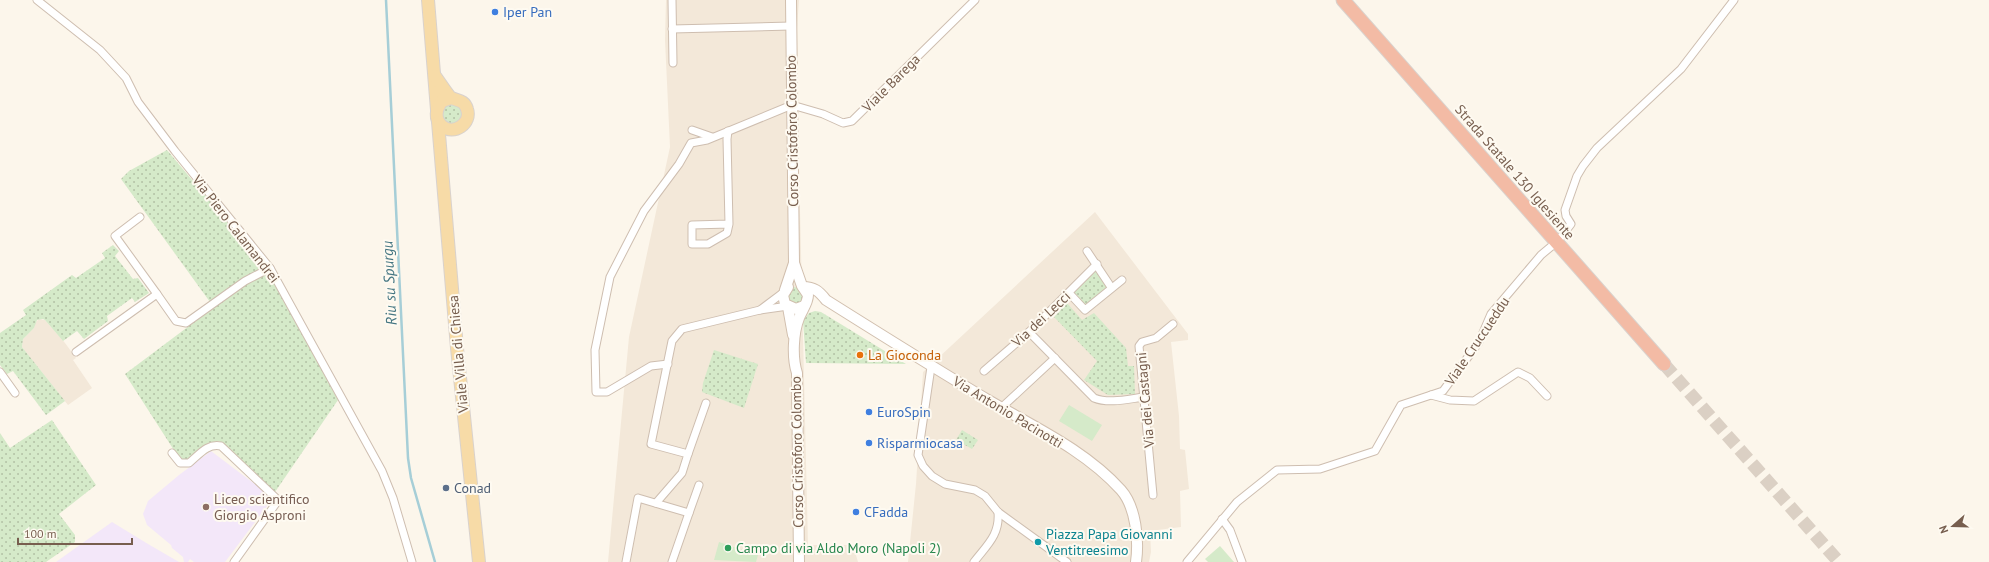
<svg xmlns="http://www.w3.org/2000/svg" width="1989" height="562" font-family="'PT Sans',sans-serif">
<defs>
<pattern id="grass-dots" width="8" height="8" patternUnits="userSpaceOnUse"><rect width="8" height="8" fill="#d5eac9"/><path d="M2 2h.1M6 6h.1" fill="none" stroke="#b2c1a5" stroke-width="1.8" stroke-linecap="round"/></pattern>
</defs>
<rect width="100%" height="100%" fill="#fcf6eb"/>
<!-- residential -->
<g fill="#f3e8d9">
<polygon points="666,0 799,0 796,43 808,545 853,545 858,562 608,562 629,337 670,147 665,40"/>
<polygon points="1095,212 1188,334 1188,340 1171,342 1179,416 1180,449 1185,450 1189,489 1180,491 1181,527 1150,531 1151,552 1149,562 908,562 916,484 923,372"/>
<polygon points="39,319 45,320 65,343 76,358 73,360 92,388 68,405 22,347 23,339 34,328 35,323"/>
</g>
<!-- education -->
<g fill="#f3e7f9">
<polygon points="211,451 273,498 225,562 194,562 190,559 188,562 184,562 183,557 172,548 171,545 147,525 143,514 145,509 148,501 179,475"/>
<polygon points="112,522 148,544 179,562 56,562"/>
</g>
<!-- grass -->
<g fill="url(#grass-dots)">
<circle cx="452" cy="114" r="10"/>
<polygon points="167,150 264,266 210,302 121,179 129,171"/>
<polygon points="113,245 119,251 115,256 133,279 138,278 149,293 135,302 132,298 107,316 108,321 84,339 77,331 63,341 45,320 43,319 37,320 34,328 23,339 22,347 65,401 46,415 13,371 7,374 0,365 0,333 26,315 23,310 72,275 76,278 105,258 102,253"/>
<polygon points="1095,271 1108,287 1084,307 1072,293"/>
<polygon points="266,274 269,274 277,285 338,400 275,492 219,441 208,443 185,461 179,458 125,374 241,287"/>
<polygon points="793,287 801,288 804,301 793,306 786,295"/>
<polygon points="1067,303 1082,320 1094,313 1126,348 1128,366 1134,366 1135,394 1108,395 1084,380 1097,361 1054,317"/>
<polygon points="815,311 821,312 906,364 806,363 803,321 809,313"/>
<polygon points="714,350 758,364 744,408 702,392 703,383"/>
<polygon points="52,420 96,485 59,514 75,535 75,542 46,562 0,562 0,433 10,448"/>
<polygon points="962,430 978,440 972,449 956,440"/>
</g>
<!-- garden -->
<g fill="#d5eac9">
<polygon points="1069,405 1102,425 1092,441 1059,421"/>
<polygon points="719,542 758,555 756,562 714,560"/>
<polygon points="1220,546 1234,562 1208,562 1205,559"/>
</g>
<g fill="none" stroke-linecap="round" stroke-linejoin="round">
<!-- stream -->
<polyline stroke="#a6ced7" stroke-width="2.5" points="386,0 408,458 411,478 435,562"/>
<!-- highway-tunnel -->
<polyline stroke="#dbd0c4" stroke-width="13" stroke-dasharray="13 6" stroke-linecap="butt" points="1664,364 1839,562"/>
<defs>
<g id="street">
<polyline points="37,0 100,50 126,78 138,102 175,151 270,268 382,471 393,498 412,562"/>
<polyline points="672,0 673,63"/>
<polyline points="672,29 791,26"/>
<polyline points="692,130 712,137"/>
<polyline points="728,131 727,139 729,224 727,233 708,244 692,244 692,225 729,224"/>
<polyline points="1561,237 1571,224 1566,216 1565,210 1577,176 1583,166 1597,148 1681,69 1734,0"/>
<polyline points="1087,251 1111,287"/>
<polyline points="1069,293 1085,310 1122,280"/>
<polyline points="157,294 176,321 186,323 245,281 270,268"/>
<polyline points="760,310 784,292"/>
<path d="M1029 332 1094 398C1109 404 1128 399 1144 397"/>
<polyline points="76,352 157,294 115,236 140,217"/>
<polyline points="668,364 651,366 607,392 596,392 595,350 610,277 644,211 679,164 691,143 707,140 792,105 823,114 843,123 852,121 975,0"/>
<polyline points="931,367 918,455 923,466 932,476 945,484 975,490 985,496 998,512 1067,562"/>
<polyline points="984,371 1029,332 1097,264"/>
<polyline points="0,372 15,393"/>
<polyline points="1431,395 1450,400 1474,401 1518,372 1530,378 1547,396"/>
<polyline points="1001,408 1055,358"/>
<path d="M172 453 180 463H189C199 455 207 443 221 446L276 498 277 502 234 562"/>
<polyline points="688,454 706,403"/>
<polyline points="1153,495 1139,346 1142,342 1156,338 1173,324"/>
<polyline points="656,503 682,473 688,454 651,444 672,341 682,329 760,310 788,306"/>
<polyline points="689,513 699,485"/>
<polyline points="1222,519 1230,530 1242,562"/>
<polyline points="626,562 638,498 689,513 672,562"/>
<path d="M974 562C987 545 1000 535 998 512"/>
<polyline points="1187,562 1237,502 1277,470 1320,469 1375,451 1401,405 1443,391 1479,342 1491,314 1541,255 1553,245"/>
</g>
<g id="secondary">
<path d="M794 263 802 286 808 295C808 303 802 310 799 318 793 333 792 358 797 373L799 562"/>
<polyline points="788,287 783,295 785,304 796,309 804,306"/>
<path d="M803 287C814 287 819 291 826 300 880 334 934 368 988 400 1034 427 1085 450 1121 490 1136 507 1139 540 1136 562"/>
<polyline points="785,290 794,263 791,0"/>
<polyline points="788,307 793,335"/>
</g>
<g id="primary">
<polyline points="428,0 437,110"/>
<path d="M435 76C440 83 445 91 450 97 456 101 464 99 467 109 472 123 454 136 442 126 434 119 436 109 442 101L451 98"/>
<polyline points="438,122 457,348 479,562"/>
</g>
<polyline id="highway" points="1343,0 1664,364"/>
</defs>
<!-- street casing -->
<use href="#street" stroke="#cebeb0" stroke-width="9"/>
<!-- secondary casing -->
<use href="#secondary" stroke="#d1bfae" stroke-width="12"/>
<!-- primary casing -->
<use href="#primary" stroke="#d9d2cd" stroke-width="14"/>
<!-- highway casing -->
<use href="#highway" stroke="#d9d2cd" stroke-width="15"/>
<!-- street -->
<use href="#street" stroke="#fff" stroke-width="7"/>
<!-- secondary -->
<use href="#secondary" stroke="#fff" stroke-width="10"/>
<!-- primary -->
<use href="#primary" stroke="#f7dba7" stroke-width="12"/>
<!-- highway -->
<use href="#highway" stroke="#f3bba5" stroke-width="13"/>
</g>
<!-- markers -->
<g fill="#3f7fe0" stroke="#fefaf1" stroke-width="1.5">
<circle cx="495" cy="12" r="4"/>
<circle cx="869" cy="412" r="4"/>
<circle cx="869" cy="443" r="4"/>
<circle cx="856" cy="512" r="4"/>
</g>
<circle fill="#e8710a" stroke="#fefaf1" stroke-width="1.5" cx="860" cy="355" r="4"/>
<circle fill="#5c6f8a" stroke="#fefaf1" stroke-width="1.5" cx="446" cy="488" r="4"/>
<circle fill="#8d6e63" stroke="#fefaf1" stroke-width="1.5" cx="206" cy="507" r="4"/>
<circle fill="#0f9aa8" stroke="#fefaf1" stroke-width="1.5" cx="1038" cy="542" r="4"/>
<circle fill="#2e9e5b" stroke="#fefaf1" stroke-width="1.5" cx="728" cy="548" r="4"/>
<g text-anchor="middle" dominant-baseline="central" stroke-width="4" stroke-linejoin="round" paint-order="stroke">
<!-- shop labels -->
<g font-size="14" fill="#366cbe" stroke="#fefaf1" text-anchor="start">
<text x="503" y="12">Iper Pan</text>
<text x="877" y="412">EuroSpin</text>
<text x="877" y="443">Risparmiocasa</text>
<text x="864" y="512">CFadda</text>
</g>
<!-- street labels -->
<g font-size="14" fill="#775e4e" stroke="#fefaf1">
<text transform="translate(891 83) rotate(-45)">Viale Barega</text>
<text transform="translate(792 131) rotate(-91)">Corso Cristoforo Colombo</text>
<text transform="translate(1515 172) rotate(49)">Strada Statale 130 Iglesiente</text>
<text transform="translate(236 229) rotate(52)">Via Piero Calamandrei</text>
<text transform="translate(1041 319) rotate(-43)">Via dei Lecci</text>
<text transform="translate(1477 341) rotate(-56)">Viale Cruccueddu</text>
<text transform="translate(458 354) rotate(-95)">Viale Villa di Chiesa</text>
<text transform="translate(1145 400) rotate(-95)">Via dei Castagni</text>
<text transform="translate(1008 412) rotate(31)">Via Antonio Pacinotti</text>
<text transform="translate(797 452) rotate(-91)">Corso Cristoforo Colombo</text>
</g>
<!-- food labels -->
<g font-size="14" fill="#c56008" stroke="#fefaf1" text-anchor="start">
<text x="868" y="355">La Gioconda</text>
</g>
<!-- service labels -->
<g font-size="14" fill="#4e5e75" stroke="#fefaf1" text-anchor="start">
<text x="454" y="488">Conad</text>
</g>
<!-- education labels -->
<g font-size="14" fill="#785e54" stroke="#fefaf1" text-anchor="start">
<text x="214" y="499">Liceo scientifico<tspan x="214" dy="16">Giorgio Asproni</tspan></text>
</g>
<!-- culture labels -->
<g font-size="14" fill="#0d838f" stroke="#fefaf1" text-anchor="start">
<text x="1046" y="534">Piazza Papa Giovanni<tspan x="1046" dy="16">Ventitreesimo</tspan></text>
</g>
<!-- leisure labels -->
<g font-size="14" fill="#27864d" stroke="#fefaf1" text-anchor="start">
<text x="736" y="548">Campo di via Aldo Moro (Napoli 2)</text>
</g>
<!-- water labels -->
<g font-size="15" font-style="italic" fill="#457682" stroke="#fefaf1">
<text transform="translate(389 283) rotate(-93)">Riu su Spurgu</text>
</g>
</g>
<!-- north arrow -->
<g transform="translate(1953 526) rotate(250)" stroke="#fefaf1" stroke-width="3" paint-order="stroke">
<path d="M0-3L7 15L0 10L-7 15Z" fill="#775e4e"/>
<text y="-6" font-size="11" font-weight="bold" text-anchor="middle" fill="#775e4e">N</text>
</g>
<!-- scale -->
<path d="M18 538v6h114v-6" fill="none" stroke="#775e4e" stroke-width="2"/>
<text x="24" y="538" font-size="12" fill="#775e4e" stroke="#fefaf1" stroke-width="3" paint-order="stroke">100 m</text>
</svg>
